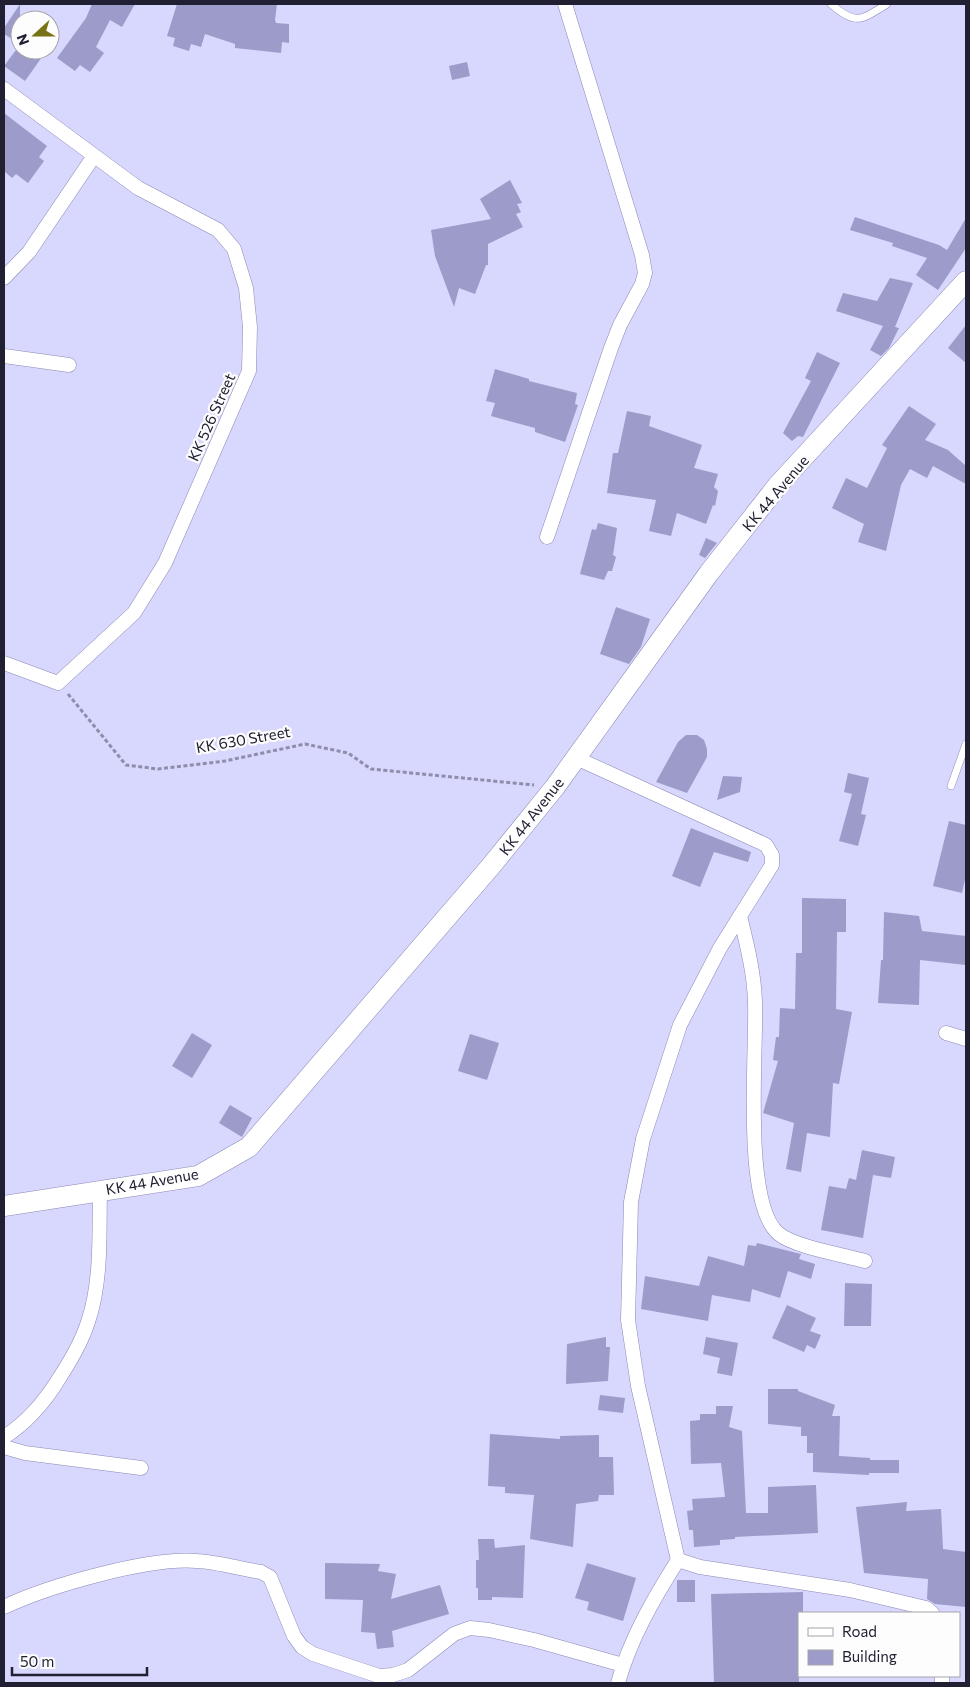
<svg xmlns="http://www.w3.org/2000/svg" width="970" height="1687" font-family="Commissioner,sans-serif">
<rect width="100%" height="100%" fill="#d8d7fe"/>
<!-- building -->
<g fill="#9d9bc9">
<polygon points="20,4 20,44 4,34 4,28"/>
<polygon points="92,4 135,4 122,27 110,20 96,47 104,53 90,72 80,65 75,71 57,58 86,18"/>
<polygon points="177,4 277,4 275,20 276,23 289,24 289,43 282,42 281,53 235,48 235,44 205,34 201,47 191,44 189,51 173,46 175,38 167,36"/>
<polygon points="16,50 47,50 25,81 4,66"/>
<polygon points="467,62 470,76 452,80 449,66"/>
<polygon points="4,113 47,146 39,157 44,161 28,183 16,174 12,178 4,171"/>
<polygon points="510,180 522,203 517,204 521,212 516,214 523,227 488,244 488,265 486,265 475,294 459,288 454,307 435,256 431,230 491,219 480,199"/>
<polygon points="855,217 939,245 947,250 966,218 966,248 938,290 916,275 927,258 892,246 893,243 850,230"/>
<polygon points="890,278 913,283 895,327 899,328 889,348 881,356 870,350 883,326 836,311 843,293 877,301"/>
<polygon points="966,325 966,363 948,348"/>
<polygon points="817,352 840,363 803,437 798,436 792,441 783,433 811,381 805,378"/>
<polygon points="495,369 529,379 529,381 577,393 575,404 578,405 565,442 535,432 535,428 491,416 495,403 486,401"/>
<polygon points="909,406 936,424 925,440 948,450 966,466 966,484 933,466 927,478 910,469 901,485 886,551 858,542 864,524 832,508 846,478 867,488 887,448 882,445"/>
<polygon points="627,411 651,416 649,426 702,445 694,468 718,474 714,487 718,491 715,506 713,505 706,524 677,513 671,536 649,531 656,500 607,493 613,453 618,453"/>
<polygon points="598,523 617,528 613,555 616,557 612,571 608,571 604,580 580,574 592,529 596,530"/>
<polygon points="706,538 717,543 705,558 699,555"/>
<polygon points="616,607 650,619 641,647 629,664 600,654"/>
<polygon points="686,735 697,735 704,740 707,749 707,757 687,793 656,782 678,742"/>
<polygon points="848,773 869,778 861,814 866,815 858,846 839,841 852,794 844,792"/>
<polygon points="723,776 742,777 740,792 717,800"/>
<polygon points="949,821 966,825 966,875 962,893 933,886"/>
<polygon points="691,828 751,852 748,862 714,852 700,887 672,876"/>
<polygon points="802,898 846,899 846,932 837,932 836,1009 852,1012 839,1084 833,1083 830,1137 807,1133 801,1172 786,1169 794,1123 763,1113 778,1061 773,1060 776,1037 779,1037 780,1008 795,1009 796,953 802,953"/>
<polygon points="884,912 919,916 922,931 966,936 966,965 920,960 919,1005 878,1003 881,960 883,960"/>
<polygon points="192,1033 212,1045 192,1078 172,1066"/>
<polygon points="470,1034 499,1043 487,1080 458,1071"/>
<polygon points="230,1105 252,1118 242,1137 219,1123"/>
<polygon points="862,1150 895,1157 891,1178 873,1175 863,1238 821,1230 829,1186 846,1189 849,1178 856,1180"/>
<polygon points="757,1243 801,1254 799,1259 815,1264 811,1279 788,1271 780,1298 752,1289 750,1302 712,1295 708,1321 641,1309 645,1276 699,1286 708,1256 744,1266 748,1245 756,1246"/>
<polygon points="845,1283 872,1284 871,1326 844,1326"/>
<polygon points="787,1305 816,1318 810,1331 821,1335 815,1349 807,1345 804,1352 772,1338"/>
<polygon points="606,1337 606,1347 610,1347 608,1381 566,1384 567,1344"/>
<polygon points="706,1337 738,1343 732,1376 717,1373 720,1358 703,1354"/>
<polygon points="768,1389 798,1389 798,1391 835,1405 832,1416 840,1416 839,1456 870,1458 870,1460 899,1460 899,1473 869,1473 869,1475 813,1472 813,1453 807,1453 807,1436 801,1436 801,1427 768,1424"/>
<polygon points="600,1395 625,1398 623,1413 598,1410"/>
<polygon points="716,1406 733,1406 729,1427 742,1431 746,1513 768,1513 768,1487 816,1485 818,1533 735,1537 735,1539 720,1540 720,1545 694,1547 693,1530 689,1530 687,1511 693,1510 692,1499 725,1497 721,1463 691,1464 690,1421 700,1420 700,1414 716,1414"/>
<polygon points="490,1434 560,1439 560,1436 599,1435 599,1457 613,1457 614,1495 599,1495 598,1501 576,1504 573,1547 530,1539 534,1495 505,1493 505,1487 488,1486"/>
<polygon points="907,1502 906,1511 941,1509 943,1549 966,1552 966,1607 935,1604 927,1599 928,1579 864,1573 856,1507"/>
<polygon points="478,1539 494,1539 495,1548 525,1545 523,1598 492,1597 492,1600 478,1600 478,1588 476,1588 476,1560 479,1560"/>
<polygon points="325,1563 380,1564 378,1571 396,1574 391,1599 440,1585 449,1614 392,1631 394,1647 377,1649 375,1633 361,1632 363,1600 325,1599"/>
<polygon points="587,1563 636,1578 623,1621 587,1610 589,1602 575,1598"/>
<rect x="677" y="1580" width="18" height="22"/>
<polygon points="803,1592 803,1613 799,1613 799,1683 714,1683 711,1594"/>
</g>
<g fill="none" stroke-linecap="round" stroke-linejoin="round">
<defs>
<g id="lane">
<path d="M831 4C856 26 861 20 887 4"/>
<polyline points="951,786 966,744"/>
</g>
<g id="street">
<polyline points="4,89 138,188 218,230 234,249 246,288 250,327 249,371 165,563 134,613 58,683 4,663"/>
<polyline points="4,278 29,252 94,156"/>
<polyline points="4,356 69,365"/>
<polyline points="547,537 611,348 620,325 642,284 645,273 642,255 565,4"/>
<path d="M574 757 766 845 772 855V865L740 916C747 945 754 972 755 1002 757 1050 742 1205 779 1234 795 1247 844 1255 865 1261"/>
<polyline points="740,916 720,948 680,1025 643,1139 631,1202 628,1320 638,1386 678,1560 700,1567 850,1590 926,1608 932,1613"/>
<polyline points="946,1033 966,1039"/>
<path d="M4 1437C28 1422 46 1400 60 1377 71 1360 82 1341 88 1322 102 1281 99 1233 100 1190"/>
<polyline points="4,1447 25,1453 141,1468"/>
<path d="M4 1607C48 1586 149 1557 197 1561 218 1562 240 1569 261 1572L270 1577 294 1636 302 1647 313 1654 379 1676 393 1675 408 1670 454 1634 470 1628 489 1630 534 1640 623 1665"/>
<path d="M618 1683C630 1639 654 1598 678 1560"/>
<polyline points="942,1683 942,1676"/>
</g>
<polyline id="secondary" points="4,1206 198,1176 249,1147 491,866 555,787 709,573 778,485 966,281"/>
</defs>
<!-- lane casing -->
<use href="#lane" stroke="#8b89b6" stroke-width="8"/>
<!-- street casing -->
<use href="#street" stroke="#8b89b6" stroke-width="15"/>
<!-- secondary casing -->
<use href="#secondary" stroke="#8b89b6" stroke-width="21"/>
<!-- path -->
<polyline stroke="#8e8dac" stroke-width="3" stroke-dasharray="4 2.5" stroke-linecap="butt" points="68,694 126,765 158,769 225,761 305,744 348,753 371,769 534,785"/>
<!-- lane -->
<use href="#lane" stroke="#fff" stroke-width="7"/>
<!-- street -->
<use href="#street" stroke="#fff" stroke-width="14"/>
<!-- secondary -->
<use href="#secondary" stroke="#fff" stroke-width="20"/>
</g>
<g text-anchor="middle" dominant-baseline="central" stroke-width="4.5" stroke-linejoin="round" paint-order="stroke">
<!-- street labels -->
<g font-size="15" fill="#212032" stroke="#fdfdfd">
<text transform="translate(211 417) rotate(-66)">KK 526 Street</text>
<text transform="translate(775 493) rotate(-50)">KK 44 Avenue</text>
<text transform="translate(243 739) rotate(-10)">KK 630 Street</text>
<text transform="translate(531 816) rotate(-52)">KK 44 Avenue</text>
<text transform="translate(152 1181) rotate(-10)">KK 44 Avenue</text>
</g>
</g>
<!-- border -->
<rect width="970" height="1687" fill="none" stroke="#212032" stroke-width="10"/>
<!-- legend -->
<rect x="798" y="1612" width="162" height="65" fill="#fdfdfd" stroke="#a5a5ac"/>
<rect x="808" y="1628" width="25" height="8" fill="#ffffff" stroke="#a5a5ac"/>
<text x="842" y="1637" font-size="15" fill="#212032">Road</text>
<rect x="808" y="1650" width="25" height="15" fill="#9d9bc9" stroke="#a5a5ac"/>
<text x="842" y="1662" font-size="15" fill="#212032">Building</text>
<!-- north arrow -->
<g transform="translate(35 35) rotate(249)"><circle r="24" fill="#fdfdfd" stroke="#a5a5ac"/>
<path d="M0-4L9 19L0 12L-9 19Z" fill="#777215"/>
<text y="-8" font-size="14" font-weight="bold" text-anchor="middle" fill="#212032">N</text>
</g>
<!-- scale -->
<path d="M12 1667v8h135v-8" fill="none" stroke="#212032" stroke-width="2.5"/>
<text x="20" y="1667" font-size="15" fill="#212032" stroke="#fdfdfd" stroke-width="4" paint-order="stroke">50 m</text>
</svg>
